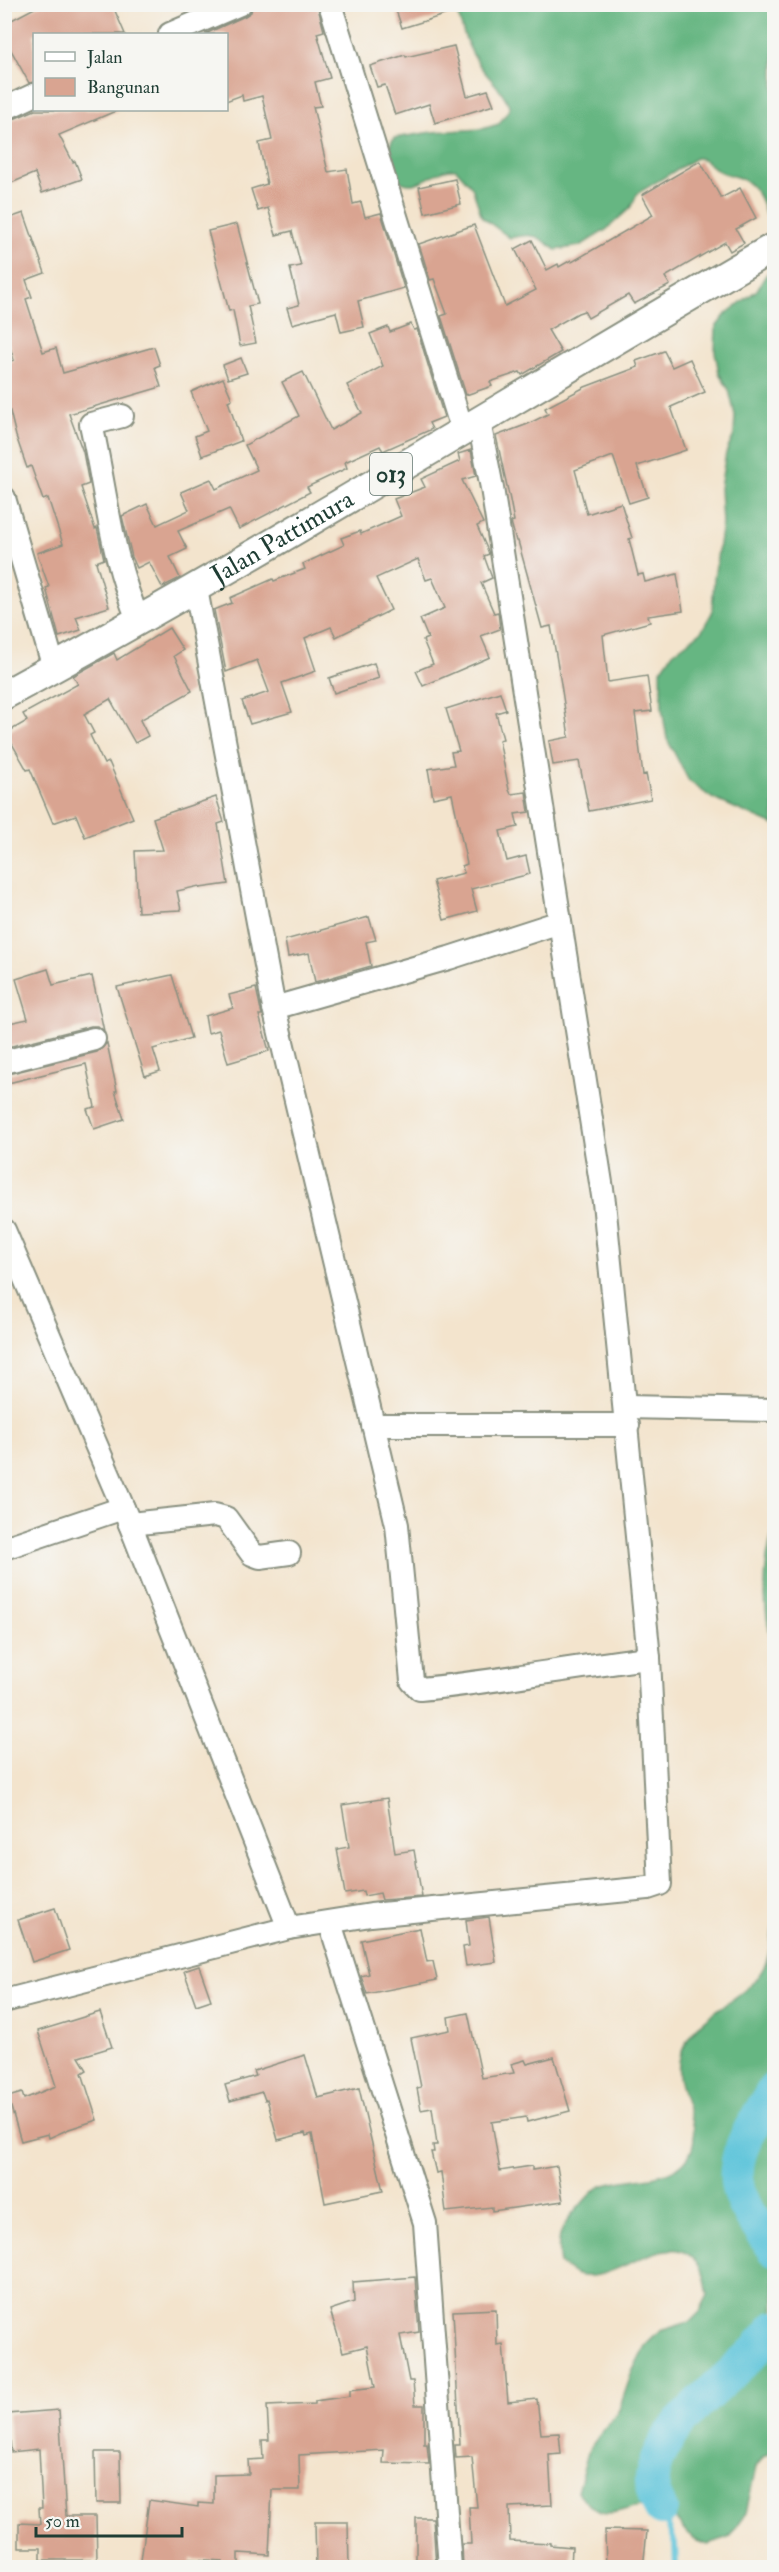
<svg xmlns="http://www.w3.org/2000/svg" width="779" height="2572" font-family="'IM FELL Double Pica',serif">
<rect width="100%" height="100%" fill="#f6f6f2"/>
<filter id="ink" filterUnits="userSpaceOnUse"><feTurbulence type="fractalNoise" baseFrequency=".0167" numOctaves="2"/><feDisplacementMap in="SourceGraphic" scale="12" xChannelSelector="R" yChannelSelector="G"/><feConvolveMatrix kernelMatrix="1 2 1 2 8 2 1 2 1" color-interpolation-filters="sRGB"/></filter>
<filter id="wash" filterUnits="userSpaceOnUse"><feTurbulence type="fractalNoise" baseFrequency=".008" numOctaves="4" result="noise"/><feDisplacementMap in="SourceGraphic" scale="24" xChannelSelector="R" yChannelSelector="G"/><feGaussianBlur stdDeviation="1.35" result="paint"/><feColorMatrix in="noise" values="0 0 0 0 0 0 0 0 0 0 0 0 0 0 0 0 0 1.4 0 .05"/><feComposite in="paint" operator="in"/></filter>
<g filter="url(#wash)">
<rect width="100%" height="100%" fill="#f3e4cd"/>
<!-- forest -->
<g fill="#66b682" stroke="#427a5b" stroke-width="1.5">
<path d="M456 5H774V215L772 217 765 213C761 196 752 180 733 176 726 174 721 173 715 169 708 164 706 158 696 158L638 193 630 208 606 230 580 246 556 250C539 236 533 232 510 238L482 217 472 187 456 169C440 167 428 182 412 184 388 185 382 154 394 138L432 132 482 129 499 124 510 108C505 92 490 80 480 66 467 47 461 27 456 5Z"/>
<polygon points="774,268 774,825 712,798 689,781 667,739 662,708 661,670 673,653 701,632 712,613 714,579 722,523 720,488 726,453 734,435 735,415 729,390 719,373 715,352 716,327 727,313 757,290 766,275"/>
<path d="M774 1529V1647C762 1612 762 1563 774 1529Z"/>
<path d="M774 1923V2449L763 2457 756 2467 746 2513 728 2538 708 2545C704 2543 699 2542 695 2540 682 2531 677 2515 661 2509 623 2496 611 2535 577 2492L589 2449 619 2410 632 2372 645 2346 660 2331 689 2322 700 2311 708 2295C706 2287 706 2276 701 2269 672 2216 614 2290 575 2274 570 2272 565 2267 560 2264 556 2240 559 2229 576 2210 583 2203 592 2189 602 2186 628 2176 663 2183 684 2162 713 2133 668 2089 681 2054 697 2008 744 2005 764 1967 771 1955 771 1936 774 1923Z"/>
</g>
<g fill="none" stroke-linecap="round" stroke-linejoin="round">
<!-- stream -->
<polyline stroke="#5dc4da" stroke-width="6" points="661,2509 675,2543 676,2568"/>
<!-- river -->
<g stroke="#5dc4da" stroke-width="34">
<path d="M774 2089C754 2125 723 2160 743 2203 751 2219 764 2234 774 2249"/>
<path d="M661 2509C656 2500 651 2490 652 2479 658 2419 743 2375 774 2328"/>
</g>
</g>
<g id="blocks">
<!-- building -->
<g fill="#d9a491">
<polygon points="42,4 112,4 125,34 34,34 34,82 29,83 4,37 4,24"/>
<polygon points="253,4 317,4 324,31 317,33 330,78 315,82 321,106 313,107 328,172 347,169 353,204 361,202 365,217 381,213 404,288 358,301 364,327 341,332 336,312 292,324 287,308 299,305 290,268 301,266 292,231 276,235 268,208 258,211 251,189 267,184 259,143 272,140 262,96 243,101 242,95 226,101 226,34 205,34 245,16 251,12"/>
<polygon points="394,4 467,4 467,8 402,28"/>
<polygon points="454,46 467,96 488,90 494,105 435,123 429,104 395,115 385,85 377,87 370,66 405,55 406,57"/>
<polygon points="35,110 118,110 59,135 73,162 75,161 82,179 42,193 35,173 4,186 4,123"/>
<polygon points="700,161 721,198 740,188 756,218 736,229 744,243 730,251 725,242 665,277 670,285 634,304 628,295 588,318 584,311 578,313 548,330 561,352 522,375 520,372 490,382 492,386 466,395 441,316 447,314 434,279 430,280 419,244 474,225 505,306 536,290 515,249 532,240 547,270 558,264 559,267 571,260 572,262 653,215 642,195"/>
<polygon points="455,179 461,204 425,213 419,187"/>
<polygon points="24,213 45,273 26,280 32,297 26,299 43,352 56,348 63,373 154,347 160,365 155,367 161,387 69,414 83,452 89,484 81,487 95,529 97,528 104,559 96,562 109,607 76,617 81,630 59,637 46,588 49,587 37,553 63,544 48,498 43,500 31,466 27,468 16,436 4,387 4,363 14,360 4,328 4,220"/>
<polygon points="237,224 258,304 248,306 256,343 240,346 233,310 229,311 208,231"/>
<polygon points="411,324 414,330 417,329 444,417 429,423 432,429 383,451 380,446 345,462 347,468 307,487 310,492 239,529 229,509 178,531 187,549 170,557 180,578 162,587 149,562 137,568 132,557 122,516 147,504 157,525 189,510 181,492 211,479 216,489 257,470 245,445 299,416 282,382 303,372 331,430 362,413 347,385 383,366 370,334 388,327 390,332"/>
<polygon points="664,351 672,367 690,359 705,392 671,407 686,450 637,466 648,497 629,503 613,456 575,470 587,514 621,503 632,538 629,539 638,575 643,574 645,582 677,574 683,611 648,616 650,622 603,635 608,682 647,676 652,711 635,713 643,775 646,774 651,799 589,811 579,761 553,765 549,741 569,737 561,684 551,626 542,628 518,541 516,541 511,522 514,521 510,500 496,436 528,424 548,414 545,408 585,387 638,367 636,361"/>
<polygon points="241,358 247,373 228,379 223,365"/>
<polygon points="223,378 232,399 228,401 241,441 202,456 195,436 207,431 191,392"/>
<polygon points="471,450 476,476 462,480 483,523 477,526 488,551 489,554 484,556 492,578 481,583 494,613 498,612 500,629 481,636 490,657 423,686 416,671 433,664 423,640 428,638 420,619 445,608 432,578 426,580 418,559 376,578 391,610 336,637 331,627 305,638 316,671 282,683 292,712 250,724 242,701 269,692 257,660 226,672 214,610 232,603 230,598 273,579 274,581 305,569 303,564 344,545 341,538 360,531 361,534 401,516 394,499 425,487 421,479 460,461 458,454"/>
<polygon points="169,628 183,650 174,656 192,691 140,720 148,736 135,743 110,699 84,714 94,733 90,735 104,764 109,762 133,818 85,837 76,815 53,823 30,769 27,770 6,733 27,721 23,714 78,684 73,676 114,653 117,660"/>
<polygon points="374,663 379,678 334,693 329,678"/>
<polygon points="500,692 506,710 496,713 503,739 499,740 509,790 511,794 526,792 529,812 515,814 518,827 500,831 507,861 526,856 530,874 471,889 477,911 444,920 433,881 464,873 462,866 467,864 452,794 433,798 428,769 454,765 451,752 459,751 446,709"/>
<polygon points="216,797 224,822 218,824 228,884 200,888 199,886 177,891 181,910 138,912 135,851 163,850 153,818"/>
<polygon points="369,917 376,940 366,942 371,966 315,982 309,953 288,957 285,940"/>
<polygon points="48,969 53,985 92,976 104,1031 98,1026 91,1026 4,1048 4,1024 28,1019 16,979"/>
<polygon points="172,975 191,1038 153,1049 160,1071 145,1076 117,987"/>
<polygon points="256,988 262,1015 259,1015 269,1051 228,1063 219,1030 208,1033 205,1016 233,1008 229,995"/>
<polygon points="107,1043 117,1091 115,1091 124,1119 94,1129 87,1109 95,1107 86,1064 4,1084 4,1075 97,1052"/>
<polygon points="387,1798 395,1853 414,1850 422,1897 382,1900 380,1893 364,1896 363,1891 345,1894 337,1849 349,1847 342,1805"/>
<polygon points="55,1908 69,1950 32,1962 18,1920"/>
<polygon points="489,1917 496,1962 466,1966 463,1947 469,1946 466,1920"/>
<polygon points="420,1928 427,1962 433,1961 437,1980 367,1994 361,1976 369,1974 361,1940"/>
<polygon points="199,1966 211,2000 196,2005 184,1971"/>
<polygon points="100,2012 112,2047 79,2057 87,2070 82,2073 97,2120 69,2129 49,2138 48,2134 21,2141 8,2097 22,2093 24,2099 56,2086 38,2031"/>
<polygon points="468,2013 482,2078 514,2073 511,2064 525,2060 527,2064 554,2057 570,2111 527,2122 526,2117 492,2122 500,2171 532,2166 532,2170 557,2166 563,2201 492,2211 492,2207 446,2212 441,2172 436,2173 431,2152 434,2152 433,2145 437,2145 432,2108 421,2110 417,2088 421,2087 411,2038 450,2030 448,2017"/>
<polygon points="305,2055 318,2098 359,2088 383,2191 325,2203 312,2134 306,2136 305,2133 278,2140 267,2099 265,2100 262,2092 230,2101 225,2085 256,2076 254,2071"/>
<polygon points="415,2277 419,2332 400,2335 409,2381 413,2381 415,2405 424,2405 424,2444 427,2444 429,2464 383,2463 384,2450 299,2455 300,2490 272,2490 269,2555 239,2553 239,2568 223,2567 223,2561 190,2559 190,2566 141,2561 149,2500 198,2507 198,2503 214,2504 214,2475 249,2474 248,2460 263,2459 262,2440 269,2440 267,2406 315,2404 315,2401 350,2396 350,2390 375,2387 367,2346 343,2352 330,2310 354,2302 353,2282"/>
<polygon points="496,2309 497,2345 503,2344 508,2402 537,2399 541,2434 559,2433 561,2454 549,2455 552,2505 509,2507 510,2541 550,2543 550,2545 572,2547 571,2568 463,2568 462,2544 471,2544 469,2507 477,2507 472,2457 456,2458 455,2445 460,2445 453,2311"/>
<polygon points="59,2410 66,2516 96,2516 97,2560 41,2560 41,2548 19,2548 19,2523 40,2524 39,2508 42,2508 39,2449 11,2452 8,2414"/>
<polygon points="95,2452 120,2452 121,2503 96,2503"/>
<polygon points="416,2518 433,2518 436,2568 416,2568"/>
<polygon points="315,2522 348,2522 349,2568 316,2568"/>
<polygon points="605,2530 647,2531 643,2568 606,2568"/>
</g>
</g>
</g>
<g filter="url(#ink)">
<use href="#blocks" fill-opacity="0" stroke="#899080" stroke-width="1.5"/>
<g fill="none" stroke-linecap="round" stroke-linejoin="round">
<defs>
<g id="minor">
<polyline points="330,4 458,416 465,430"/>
<polyline points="170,34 240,4"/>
<polyline points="4,109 34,95"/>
<path d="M122 416 91 424C106 490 111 558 139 621"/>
<polyline points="4,498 54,668"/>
<path d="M196 589 274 1008 397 1525 412 1681 420 1689C496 1682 572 1667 649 1658"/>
<polyline points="274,1008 449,958 560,922"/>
<polyline points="4,1062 94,1039"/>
<polyline points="4,1230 130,1524 289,1928"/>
<polyline points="626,1407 774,1410"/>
<polyline points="373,1425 628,1425"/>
<polyline points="130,1524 215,1515 226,1518 252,1554 260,1557 289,1553"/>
<polyline points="4,1548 123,1508"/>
<polyline points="330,1923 425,2223 450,2568"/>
<polyline points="4,2001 289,1928 371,1915 648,1888 660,1884 649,1658 604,1202 492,488 479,422"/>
</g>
<g id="major">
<path id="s1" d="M4 695C266 553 517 396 774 247"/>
</g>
</defs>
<!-- minor casing -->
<use href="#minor" stroke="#899080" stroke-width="26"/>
<!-- major casing -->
<use href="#major" stroke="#899080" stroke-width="32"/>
<!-- minor -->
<use href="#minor" stroke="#fff" stroke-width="22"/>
<!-- major -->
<use href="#major" stroke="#fff" stroke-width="28"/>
</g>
</g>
<g text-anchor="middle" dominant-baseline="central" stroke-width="4.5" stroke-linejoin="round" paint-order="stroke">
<!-- shield labels -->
<rect fill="#f6f6f2" stroke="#60746d" stroke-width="1.5" x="370" y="453" width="42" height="42" rx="4.5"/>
<g font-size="24" font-weight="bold" fill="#1f3d34">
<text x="391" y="474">013</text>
</g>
<!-- street labels -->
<g font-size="26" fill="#1f3d34" stroke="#f6f6f2">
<text stroke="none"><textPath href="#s1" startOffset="320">Jalan Pattimura</textPath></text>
</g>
</g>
<!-- margin -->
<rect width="779" height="2572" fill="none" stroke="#f6f6f2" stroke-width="24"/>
<!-- legend -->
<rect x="33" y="33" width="195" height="78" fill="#f6f6f2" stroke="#a0aca6" stroke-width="1.5"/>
<rect x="45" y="52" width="30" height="9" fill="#ffffff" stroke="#a0aca6" stroke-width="1.5"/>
<text x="87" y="63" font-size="18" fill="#1f3d34">Jalan</text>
<rect x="45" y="78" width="30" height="18" fill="#d9a491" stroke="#a0aca6" stroke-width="1.5"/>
<text x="87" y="93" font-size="18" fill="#1f3d34">Bangunan</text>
<!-- scale -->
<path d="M36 2527v9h146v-9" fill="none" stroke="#1f3d34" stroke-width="3"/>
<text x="45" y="2527" font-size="18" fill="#1f3d34" stroke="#f6f6f2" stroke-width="4.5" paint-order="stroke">50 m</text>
</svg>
